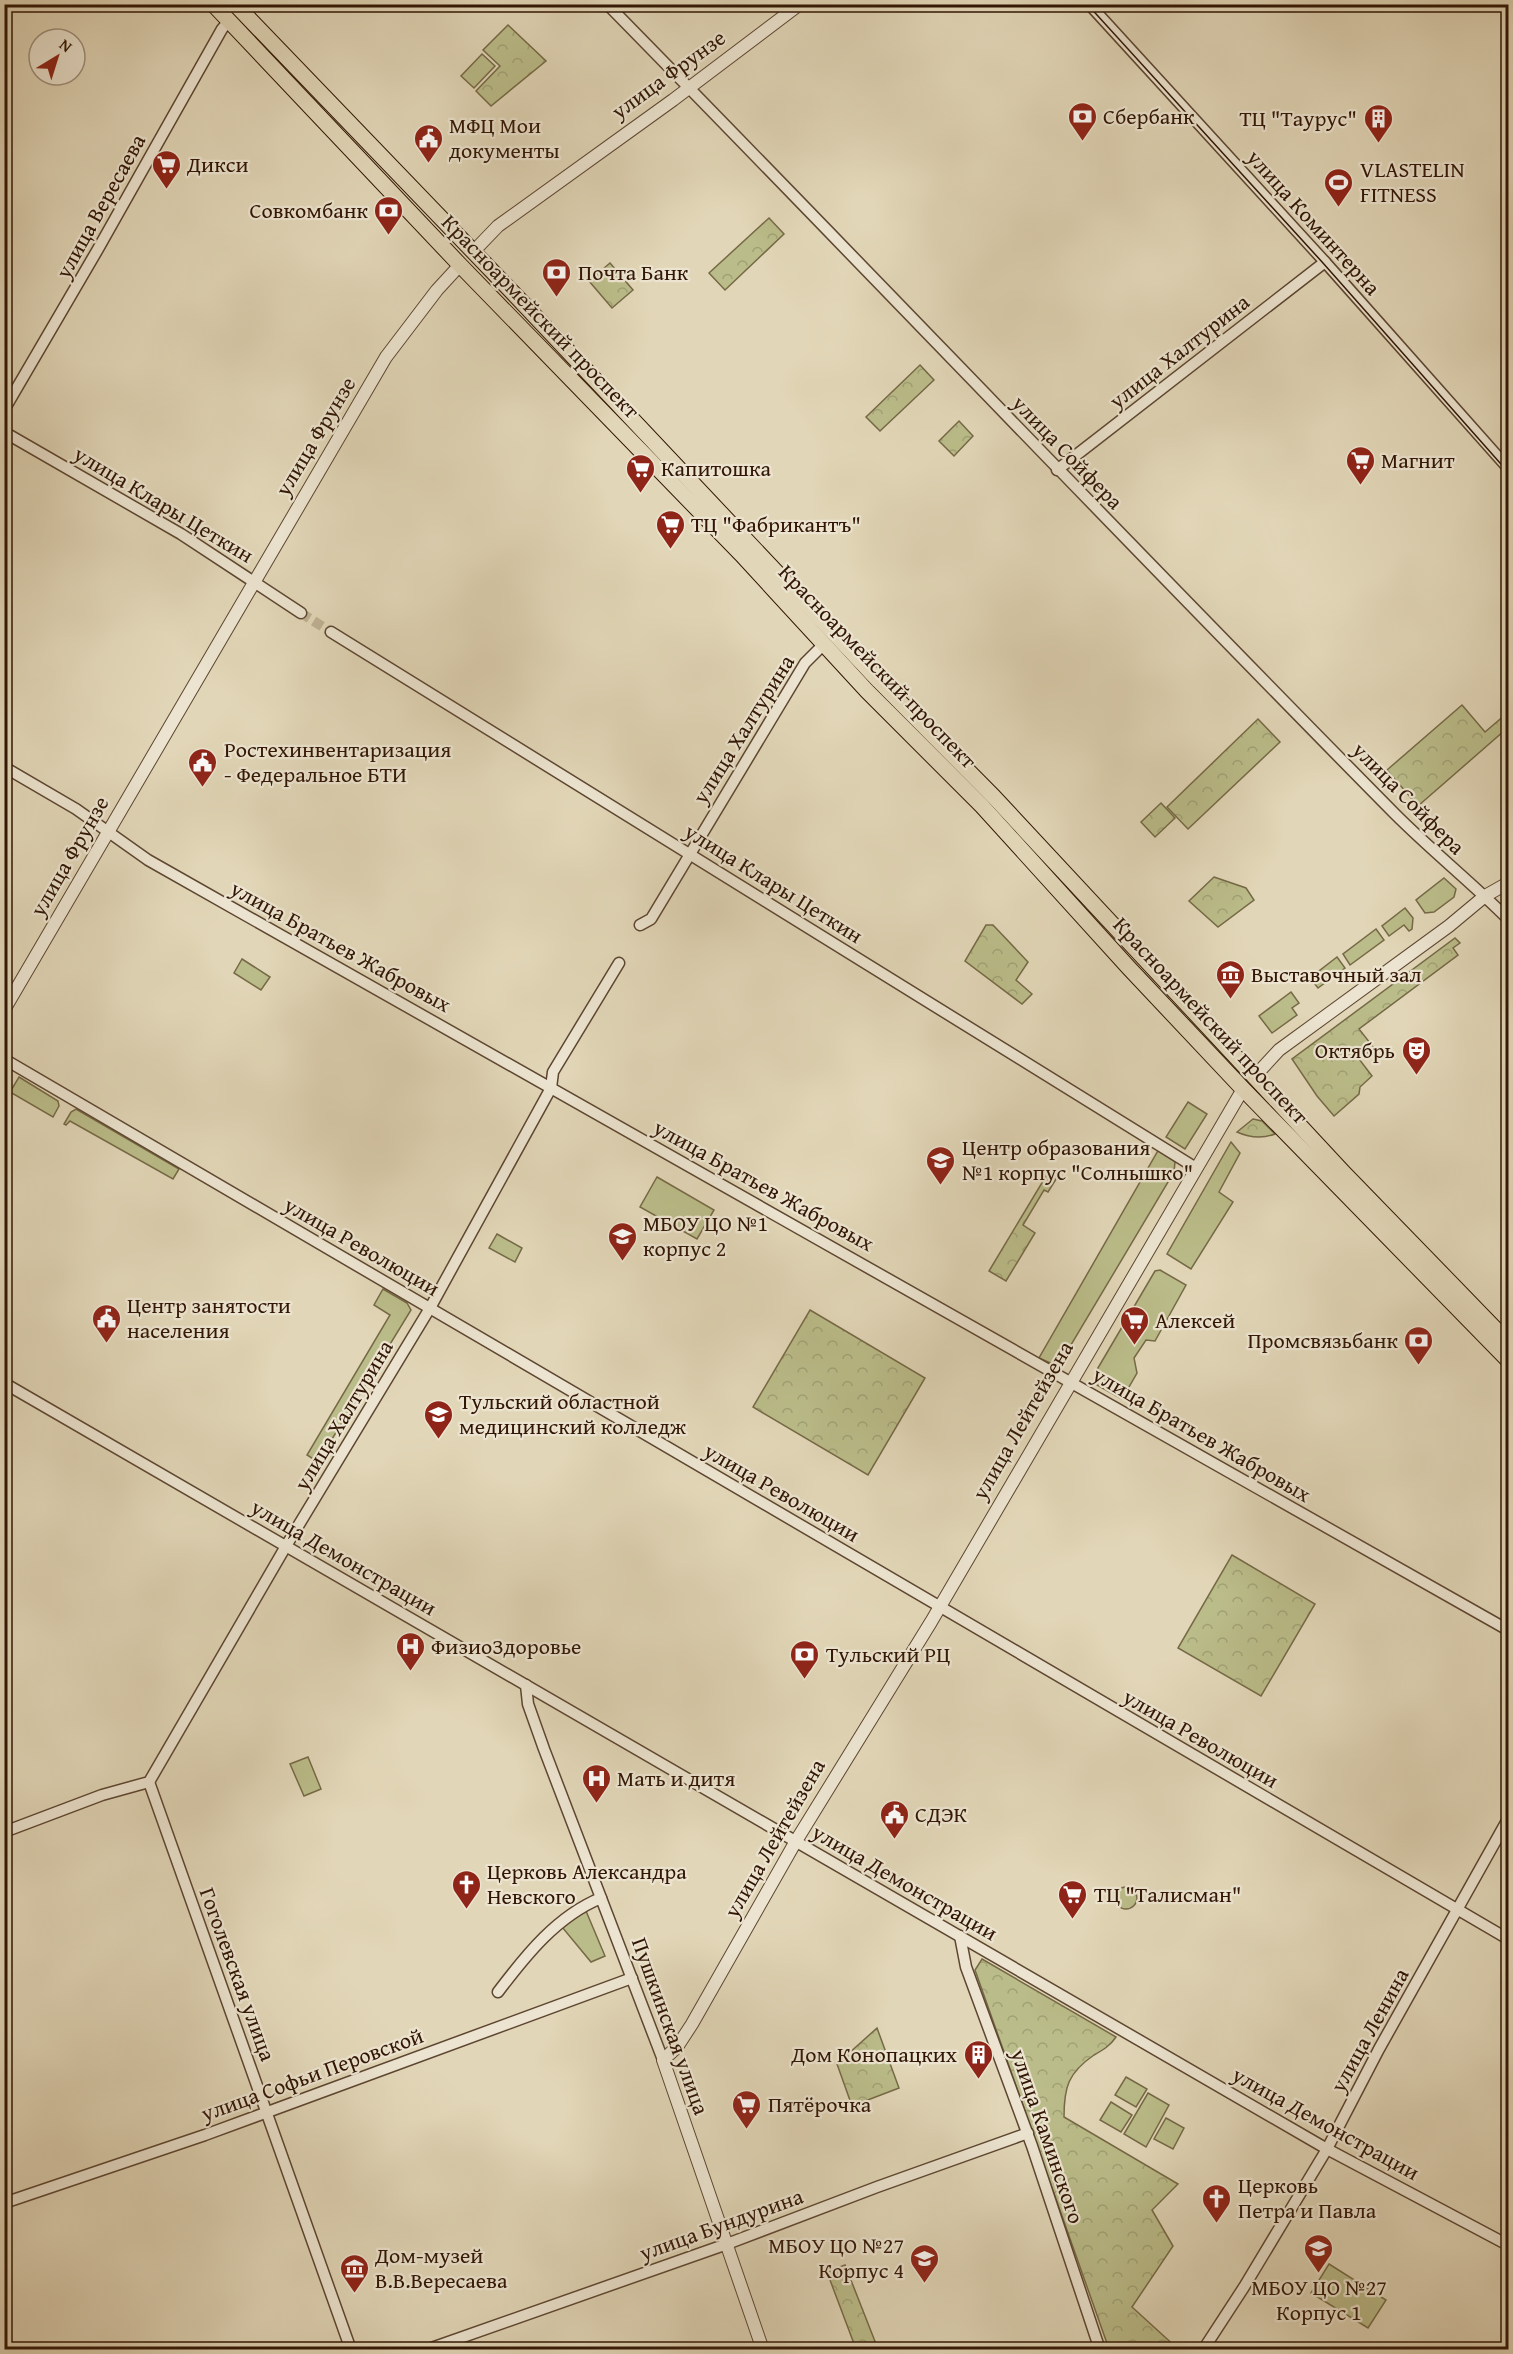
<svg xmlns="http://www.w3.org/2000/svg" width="1513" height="2354" font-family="'Gentium Book Plus',serif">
<defs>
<pattern id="park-crowns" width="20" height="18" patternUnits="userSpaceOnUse" patternTransform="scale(1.5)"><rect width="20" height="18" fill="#babc89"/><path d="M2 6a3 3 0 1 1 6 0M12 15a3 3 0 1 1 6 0" fill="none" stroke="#a0a175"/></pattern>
</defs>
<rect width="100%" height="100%" fill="#e1d6b7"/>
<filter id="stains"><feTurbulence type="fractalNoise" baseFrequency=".00333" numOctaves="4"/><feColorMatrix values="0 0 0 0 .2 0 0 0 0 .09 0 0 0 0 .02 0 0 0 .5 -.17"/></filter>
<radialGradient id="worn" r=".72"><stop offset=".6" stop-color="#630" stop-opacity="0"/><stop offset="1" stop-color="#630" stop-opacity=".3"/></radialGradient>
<!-- green -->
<g fill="#babc89" stroke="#766946" stroke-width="1.5">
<polygon points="482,54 495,66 474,88 461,76"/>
<polygon points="1444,878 1456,889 1454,897 1434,912 1425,913 1416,900"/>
<polygon points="1405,908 1413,918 1412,929 1409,931 1404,925 1389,936 1382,926"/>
<polygon points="1376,929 1384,940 1350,965 1343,954"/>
<polygon points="1337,957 1345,968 1318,988 1310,978"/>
<polygon points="242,959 270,977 261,990 234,973"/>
<polygon points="1291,992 1299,1003 1292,1008 1297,1015 1272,1033 1259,1016"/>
<polygon points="19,1077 58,1101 59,1106 53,1117 10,1092"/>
<polygon points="1188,1102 1207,1114 1185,1149 1166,1137"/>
<polygon points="76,1109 179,1169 173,1179 70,1121 66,1125 64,1124 71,1112"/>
<polygon points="1231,1142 1240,1153 1219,1192 1233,1202 1191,1269 1167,1254"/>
<polygon points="1159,1149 1175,1162 1174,1172 1062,1360 1055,1365 1039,1358"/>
<polygon points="657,1177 714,1210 697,1239 640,1207"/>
<polygon points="497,1234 522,1248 515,1262 489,1248"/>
<polygon points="1160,1270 1186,1285 1155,1341 1146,1340 1134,1358 1137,1373 1122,1399 1097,1385 1095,1373 1155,1271"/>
<polygon points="383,1289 407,1303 411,1310 318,1462 307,1455 390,1315 374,1305"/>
<polygon points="308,1757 321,1789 304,1796 290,1764"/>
<circle cx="1126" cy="1898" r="11"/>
<polygon points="586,1911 605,1956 591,1962 562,1927"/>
<polygon points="1126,2077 1147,2089 1136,2107 1115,2095"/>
<polygon points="1148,2093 1169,2105 1146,2147 1124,2134"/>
<polygon points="1111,2102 1132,2115 1121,2132 1100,2120"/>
<polygon points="1166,2118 1184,2128 1173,2149 1154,2139"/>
<polygon points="1329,2264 1386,2300 1368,2328 1311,2293"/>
</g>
<!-- park -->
<g fill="url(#park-crowns)" stroke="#766946" stroke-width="1.5">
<polygon points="508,25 546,61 491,106 476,91 500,66 483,50"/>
<polygon points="769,218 784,234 725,290 709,273"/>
<polygon points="610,263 633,290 612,308 589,281"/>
<polygon points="920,365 934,380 880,431 866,417"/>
<polygon points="959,421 973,436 954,456 939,441"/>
<polygon points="1462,705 1485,732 1505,715 1508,720 1508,735 1504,731 1418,806 1387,770"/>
<polygon points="1258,719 1280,742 1188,829 1167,807"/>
<polygon points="1161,803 1175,818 1155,837 1141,822"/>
<polygon points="1214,877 1246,888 1254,900 1218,927 1189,901"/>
<polygon points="986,925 993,925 1028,962 1016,980 1032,994 1022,1004 965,961"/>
<polygon points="1455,938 1460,943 1453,948 1458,955 1359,1029 1374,1048 1359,1059 1372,1076 1360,1087 1359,1094 1334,1116 1317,1096 1292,1059"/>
<path d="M1253 1119 1262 1121 1275 1134C1262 1139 1250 1138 1237 1132Z"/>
<polygon points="1049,1171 1058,1176 1048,1192 1044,1190 1023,1225 1035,1233 1006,1281 989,1271"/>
<polygon points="810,1310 925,1378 868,1475 753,1407"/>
<polygon points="1232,1555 1315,1604 1261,1696 1178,1648"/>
<path d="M982 1959 1116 2037C1110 2046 1103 2050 1094 2055 1068 2073 1064 2087 1064 2117L1178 2184 1152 2210 1173 2246 1132 2307 1178 2349H1109L975 1970Z"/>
<polygon points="877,2028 899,2088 852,2106 837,2064"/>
<polygon points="845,2265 878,2349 856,2349 827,2272"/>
</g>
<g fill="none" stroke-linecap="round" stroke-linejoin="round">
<!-- minor-tunnel -->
<polyline stroke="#beb093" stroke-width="10" stroke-dasharray="10 5" stroke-linecap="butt" points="301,613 331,632"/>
<defs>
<g id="minor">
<path d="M607 4C871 273 1130 546 1395 814 1432 851 1472 883 1508 919"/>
<polyline points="1089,4 1325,262 1508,468"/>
<polyline points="4,410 98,249 222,29 229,21"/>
<polyline points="4,432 181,534 301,613"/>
<polyline points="1057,470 1325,262"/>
<polyline points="331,632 1196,1168"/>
<polyline points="4,767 76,809 148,860 1508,1630"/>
<polyline points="640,925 651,919 805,663 823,645"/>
<polyline points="4,1059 1508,1939"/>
<polyline points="4,1383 1327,2149 1508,2245"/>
<polyline points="526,1685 528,1704 544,1749 663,2060"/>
<polyline points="149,1782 351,2350"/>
<polyline points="4,1832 102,1795 149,1782 286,1546 430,1308 551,1088 553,1072 619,963"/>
<polyline points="960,1936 966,1967 1032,2146 1100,2350"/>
<path d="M498 1992C526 1955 557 1916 601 1898"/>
<polyline points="4,2203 205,2135 632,1978"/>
<polyline points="426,2350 727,2244 877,2187 1028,2133"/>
<polyline points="1203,2350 1244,2287 1327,2149 1379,2049 1508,1819"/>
</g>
<g id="tertiary">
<polyline points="473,252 498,226 673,100 800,4"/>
<polyline points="4,1010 386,357 437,290 460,265"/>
<polyline points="1255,1076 1279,1050 1449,926 1485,896 1508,883"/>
<polyline points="763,2350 663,2060 677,2047 692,2024 796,1841 931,1622 1243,1089"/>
</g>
<g id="primary">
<polyline points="213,4 460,265 741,554 867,691 982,806 1129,968 1243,1089 1508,1360"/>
<polyline points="235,4 516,296 879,681 994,797 1343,1172 1508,1342"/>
</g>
</defs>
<!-- minor casing -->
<use href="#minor" stroke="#5d4631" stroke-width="13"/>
<!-- tertiary casing -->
<use href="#tertiary" stroke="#5d4631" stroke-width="14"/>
<!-- primary casing -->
<use href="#primary" stroke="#311604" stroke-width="17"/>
<!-- minor -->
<use href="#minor" stroke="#ece4d0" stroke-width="10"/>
<!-- tertiary -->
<use href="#tertiary" stroke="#ece4d0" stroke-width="12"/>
<!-- primary -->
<use href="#primary" stroke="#e1d6b7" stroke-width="15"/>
<!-- tram -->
<polyline stroke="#311604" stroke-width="1.5" points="1087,4 1323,263 1508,472"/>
</g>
<!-- icons -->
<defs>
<symbol id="bank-pin" viewBox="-11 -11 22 30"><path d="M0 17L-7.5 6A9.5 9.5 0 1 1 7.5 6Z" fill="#8f2418" stroke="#ece4d0"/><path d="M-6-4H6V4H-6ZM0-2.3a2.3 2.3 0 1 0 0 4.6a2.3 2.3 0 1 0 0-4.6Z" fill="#fff"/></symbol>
<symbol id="building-pin" viewBox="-11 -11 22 30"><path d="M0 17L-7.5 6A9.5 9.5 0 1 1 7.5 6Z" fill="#8f2418" stroke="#ece4d0"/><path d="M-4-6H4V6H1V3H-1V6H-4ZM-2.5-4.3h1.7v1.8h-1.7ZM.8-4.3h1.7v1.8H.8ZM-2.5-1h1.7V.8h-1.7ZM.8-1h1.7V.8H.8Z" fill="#fff"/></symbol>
<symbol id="civic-pin" viewBox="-11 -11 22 30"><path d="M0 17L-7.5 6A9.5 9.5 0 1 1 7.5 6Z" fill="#8f2418" stroke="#ece4d0"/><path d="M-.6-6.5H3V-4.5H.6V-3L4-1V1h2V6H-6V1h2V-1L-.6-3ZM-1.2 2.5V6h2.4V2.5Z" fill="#fff"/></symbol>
<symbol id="supermarket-pin" viewBox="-11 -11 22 30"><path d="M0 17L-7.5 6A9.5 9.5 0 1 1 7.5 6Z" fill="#8f2418" stroke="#ece4d0"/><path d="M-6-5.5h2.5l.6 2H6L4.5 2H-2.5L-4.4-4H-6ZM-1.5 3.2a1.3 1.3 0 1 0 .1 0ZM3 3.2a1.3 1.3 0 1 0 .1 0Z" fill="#fff"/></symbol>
<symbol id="stadium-pin" viewBox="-11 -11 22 30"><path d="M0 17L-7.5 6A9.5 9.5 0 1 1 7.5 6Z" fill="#8f2418" stroke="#ece4d0"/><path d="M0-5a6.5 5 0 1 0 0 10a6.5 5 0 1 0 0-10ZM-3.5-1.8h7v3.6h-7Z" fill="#fff"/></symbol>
<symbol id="museum-pin" viewBox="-11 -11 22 30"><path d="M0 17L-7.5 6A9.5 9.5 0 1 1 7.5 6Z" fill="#8f2418" stroke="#ece4d0"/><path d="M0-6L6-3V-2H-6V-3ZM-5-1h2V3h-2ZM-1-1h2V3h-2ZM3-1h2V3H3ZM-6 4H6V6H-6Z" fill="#fff"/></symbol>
<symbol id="theatre-pin" viewBox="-11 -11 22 30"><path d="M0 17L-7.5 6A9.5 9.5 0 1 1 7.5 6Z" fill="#8f2418" stroke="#ece4d0"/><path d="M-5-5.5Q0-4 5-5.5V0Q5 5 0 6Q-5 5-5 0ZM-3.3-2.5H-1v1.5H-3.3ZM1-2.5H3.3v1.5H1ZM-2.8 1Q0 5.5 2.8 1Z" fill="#fff"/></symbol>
<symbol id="school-pin" viewBox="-11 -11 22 30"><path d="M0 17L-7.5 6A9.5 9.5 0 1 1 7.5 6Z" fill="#8f2418" stroke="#ece4d0"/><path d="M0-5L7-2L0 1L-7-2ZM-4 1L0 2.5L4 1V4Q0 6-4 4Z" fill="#fff"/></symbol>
<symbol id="university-pin" viewBox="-11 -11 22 30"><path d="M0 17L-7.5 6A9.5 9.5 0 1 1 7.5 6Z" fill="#8f2418" stroke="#ece4d0"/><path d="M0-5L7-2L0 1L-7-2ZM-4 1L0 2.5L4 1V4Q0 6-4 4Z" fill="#fff"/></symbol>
<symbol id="hospital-pin" viewBox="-11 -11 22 30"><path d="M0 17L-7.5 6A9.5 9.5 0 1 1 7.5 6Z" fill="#8f2418" stroke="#ece4d0"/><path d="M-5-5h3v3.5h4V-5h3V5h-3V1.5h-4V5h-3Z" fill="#fff"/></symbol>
<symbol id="church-pin" viewBox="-11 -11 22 30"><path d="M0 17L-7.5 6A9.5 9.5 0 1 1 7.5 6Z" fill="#8f2418" stroke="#ece4d0"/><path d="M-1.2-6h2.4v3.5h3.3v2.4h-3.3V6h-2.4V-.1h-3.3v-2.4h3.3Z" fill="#fff"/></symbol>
</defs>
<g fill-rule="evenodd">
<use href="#bank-pin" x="1066" y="100" width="33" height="45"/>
<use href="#building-pin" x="1362" y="102" width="33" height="45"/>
<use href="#civic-pin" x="412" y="122" width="33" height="45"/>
<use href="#supermarket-pin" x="150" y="148" width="33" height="45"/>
<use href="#stadium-pin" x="1322" y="166" width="33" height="45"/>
<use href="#bank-pin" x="372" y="194" width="33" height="45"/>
<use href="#bank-pin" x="540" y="256" width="33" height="45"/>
<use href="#supermarket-pin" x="1344" y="444" width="33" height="45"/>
<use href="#supermarket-pin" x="624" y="452" width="33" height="45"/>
<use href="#supermarket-pin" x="654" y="508" width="33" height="45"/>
<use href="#civic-pin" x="186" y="746" width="33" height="45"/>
<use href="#museum-pin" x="1214" y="958" width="33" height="45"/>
<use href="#theatre-pin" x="1400" y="1034" width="33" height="45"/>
<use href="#school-pin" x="924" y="1144" width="33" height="45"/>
<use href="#school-pin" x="606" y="1220" width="33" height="45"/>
<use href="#civic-pin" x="90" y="1302" width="33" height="45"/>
<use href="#supermarket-pin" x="1118" y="1304" width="33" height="45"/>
<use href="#bank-pin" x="1402" y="1324" width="33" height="45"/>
<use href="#university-pin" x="422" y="1398" width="33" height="45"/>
<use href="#hospital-pin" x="394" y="1630" width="33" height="45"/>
<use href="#bank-pin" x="788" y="1638" width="33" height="45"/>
<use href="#hospital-pin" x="580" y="1762" width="33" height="45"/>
<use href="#civic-pin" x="878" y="1798" width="33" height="45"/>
<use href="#church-pin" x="450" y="1868" width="33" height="45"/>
<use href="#supermarket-pin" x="1056" y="1878" width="33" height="45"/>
<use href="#building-pin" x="962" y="2038" width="33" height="45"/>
<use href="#supermarket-pin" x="730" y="2088" width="33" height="45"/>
<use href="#church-pin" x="1200" y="2182" width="33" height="45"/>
<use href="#school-pin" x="1302" y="2232" width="33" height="45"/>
<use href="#school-pin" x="908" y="2242" width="33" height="45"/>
<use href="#museum-pin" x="338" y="2252" width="33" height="45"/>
</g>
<g text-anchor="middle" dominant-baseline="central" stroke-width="4.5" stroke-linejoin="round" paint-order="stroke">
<!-- street labels -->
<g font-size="22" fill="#311604" stroke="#ece4d0">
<text transform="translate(668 74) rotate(-36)">улица Фрунзе</text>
<text transform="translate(100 206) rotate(-61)">улица Вересаева</text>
<text transform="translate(1314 222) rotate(48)">улица Коминтерна</text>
<text transform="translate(541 316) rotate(46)">Красноармейский проспект</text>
<text transform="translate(1179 351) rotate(-38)">улица Халтурина</text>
<text transform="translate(315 436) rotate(-59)">улица Фрунзе</text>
<text transform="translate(1068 452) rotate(46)">улица Сойфера</text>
<text transform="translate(164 504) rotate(31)">улица Клары Цеткин</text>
<text transform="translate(878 666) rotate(46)">Красноармейский проспект</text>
<text transform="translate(743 729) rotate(-58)">улица Халтурина</text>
<text transform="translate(1409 798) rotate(45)">улица Сойфера</text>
<text transform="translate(69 856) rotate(-60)">улица Фрунзе</text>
<text transform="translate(774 883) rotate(32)">улица Клары Цеткин</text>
<text transform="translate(341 946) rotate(29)">улица Братьев Жабровых</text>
<text transform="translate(1211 1020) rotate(47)">Красноармейский проспект</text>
<text transform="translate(764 1185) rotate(29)">улица Братьев Жабровых</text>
<text transform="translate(362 1246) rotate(30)">улица Революции</text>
<text transform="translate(343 1415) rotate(-59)">улица Халтурина</text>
<text transform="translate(1022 1420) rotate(-60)">улица Лейтейзена</text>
<text transform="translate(1202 1434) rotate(30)">улица Братьев Жабровых</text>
<text transform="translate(782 1492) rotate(30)">улица Революции</text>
<text transform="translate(344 1557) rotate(30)">улица Демонстрации</text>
<text transform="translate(1201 1738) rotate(30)">улица Революции</text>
<text transform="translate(774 1838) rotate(-60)">улица Лейтейзена</text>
<text transform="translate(905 1882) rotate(30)">улица Демонстрации</text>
<text transform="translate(238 1974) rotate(70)">Гоголевская улица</text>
<text transform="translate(671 2026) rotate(70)">Пушкинская улица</text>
<text transform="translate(1369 2030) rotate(-61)">улица Ленина</text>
<text transform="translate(312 2074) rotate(-20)">улица Софьи Перовской</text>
<text transform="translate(1326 2123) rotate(29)">улица Демонстрации</text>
<text transform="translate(1048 2136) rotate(71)">улица Каминского</text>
<text transform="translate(721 2224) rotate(-20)">улица Бундурина</text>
</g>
<!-- poi labels -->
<g font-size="22" fill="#311604" stroke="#ece4d0" text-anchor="start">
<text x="1103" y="116">Сбербанк</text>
<text x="1357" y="118" text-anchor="end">ТЦ "Таурус"</text>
<text x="449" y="125">МФЦ Мои<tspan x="449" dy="25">документы</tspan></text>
<text x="187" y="164">Дикси</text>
<text x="1360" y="169">VLASTELIN<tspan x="1360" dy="25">FITNESS</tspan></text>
<text x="368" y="210" text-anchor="end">Совкомбанк</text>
<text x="578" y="272">Почта Банк</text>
<text x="1381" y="460">Магнит</text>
<text x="661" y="468">Капитошка</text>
<text x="691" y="524">ТЦ "Фабрикантъ"</text>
<text x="224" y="749">Ростехинвентаризация<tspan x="224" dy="25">- Федеральное БТИ</tspan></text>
<text x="1251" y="974">Выставочный зал</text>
<text x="1395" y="1050" text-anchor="end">Октябрь</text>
<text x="962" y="1147">Центр образования<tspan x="962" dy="25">№1 корпус "Солнышко"</tspan></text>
<text x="643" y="1223">МБОУ ЦО №1<tspan x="643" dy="25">корпус 2</tspan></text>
<text x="127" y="1305">Центр занятости<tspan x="127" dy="25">населения</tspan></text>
<text x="1155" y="1320">Алексей</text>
<text x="1398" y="1340" text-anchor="end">Промсвязьбанк</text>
<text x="459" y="1401">Тульский областной<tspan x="459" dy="25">медицинский колледж</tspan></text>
<text x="431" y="1646">ФизиоЗдоровье</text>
<text x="826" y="1654">Тульский РЦ</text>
<text x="617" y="1778">Мать и дитя</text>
<text x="915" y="1814">СДЭК</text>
<text x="487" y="1871">Церковь Александра<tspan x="487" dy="25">Невского</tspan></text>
<text x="1094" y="1894">ТЦ "Талисман"</text>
<text x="957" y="2054" text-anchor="end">Дом Конопацких</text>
<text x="768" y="2104">Пятёрочка</text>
<text x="1238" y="2185">Церковь<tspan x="1238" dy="25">Петра и Павла</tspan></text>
<text x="904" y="2245" text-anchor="end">МБОУ ЦО №27<tspan x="904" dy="25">Корпус 4</tspan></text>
<text x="375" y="2255">Дом-музей<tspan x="375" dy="25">В.В.Вересаева</tspan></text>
<text x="1319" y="2287" text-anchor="middle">МБОУ ЦО №27<tspan x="1319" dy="25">Корпус 1</tspan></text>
</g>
</g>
<!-- margin -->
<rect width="1513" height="2354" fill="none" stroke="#e1d6b7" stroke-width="24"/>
<rect x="6" y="6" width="1501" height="2342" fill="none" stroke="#311604" stroke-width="3"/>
<rect x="12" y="12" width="1489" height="2330" fill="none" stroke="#311604" stroke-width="1.5"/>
<!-- north arrow -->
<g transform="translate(57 57) rotate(38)"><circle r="28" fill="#ece4d0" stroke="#a1927e" stroke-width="1.5"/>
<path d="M0-4.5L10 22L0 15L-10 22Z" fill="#8f2418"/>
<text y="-9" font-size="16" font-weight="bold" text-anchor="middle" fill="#311604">N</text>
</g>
<rect width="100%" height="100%" filter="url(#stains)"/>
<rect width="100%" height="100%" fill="url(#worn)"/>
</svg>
